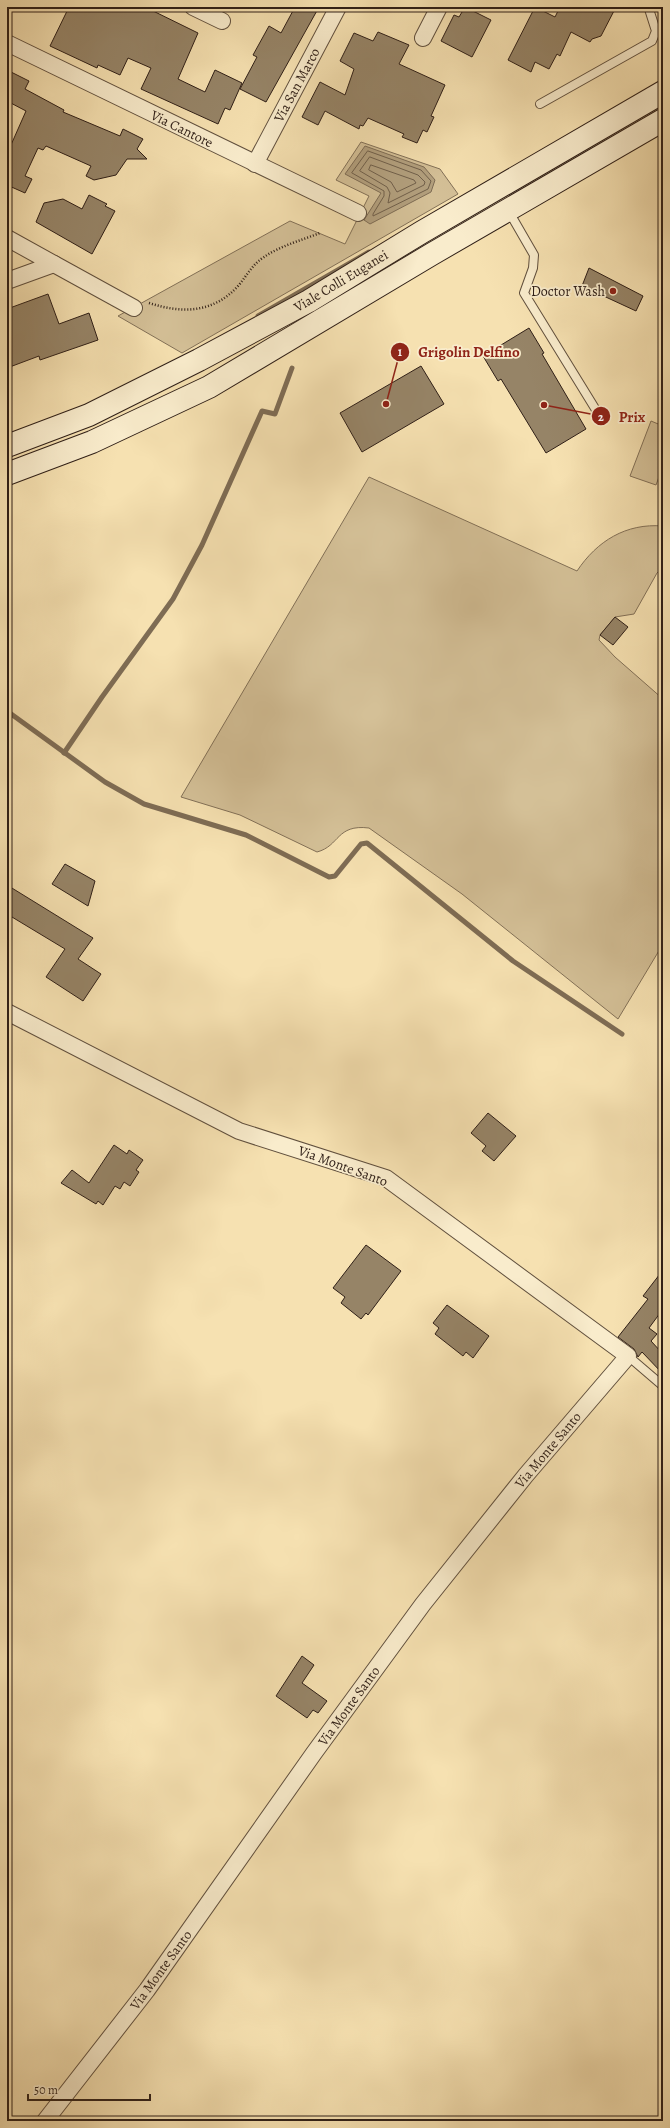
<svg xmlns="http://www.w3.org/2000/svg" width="670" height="2128" font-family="Alegreya,serif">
<rect width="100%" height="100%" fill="#f6e1b1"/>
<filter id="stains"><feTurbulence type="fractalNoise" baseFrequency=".005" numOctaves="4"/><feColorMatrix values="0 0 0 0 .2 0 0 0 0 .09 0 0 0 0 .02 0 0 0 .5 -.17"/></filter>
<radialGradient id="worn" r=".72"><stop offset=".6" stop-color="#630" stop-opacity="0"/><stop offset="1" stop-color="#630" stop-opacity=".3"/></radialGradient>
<!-- green -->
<g fill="#d4c097" stroke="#827057">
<polygon points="361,142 440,169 458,194 182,353 118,316 290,221 345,244 369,196 336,180"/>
<polygon points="651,421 663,426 663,466 656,485 630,476"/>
<path d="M369 477 577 571C597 541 626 523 663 526V567L657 573 634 614 615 617 600 635 599 640 615 657 663 699V944L618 1019 462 894 369 828C336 824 340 846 317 852L240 815 181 797Z"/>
</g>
<!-- water -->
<polygon fill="#b29f7d" stroke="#7e6c54" points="365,146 424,167 435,180 431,192 370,224 364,220 381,193 345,174"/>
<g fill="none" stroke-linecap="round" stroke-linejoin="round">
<!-- shore -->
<g stroke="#705f4a" stroke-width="1">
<polygon points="368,151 421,170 431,181 428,189 373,216 373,214 384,196 384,191 352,173"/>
<polygon points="370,157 418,175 425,182 424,185 388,203 390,193 387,187 360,171"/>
<polygon points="371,165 414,180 416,183 397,192 391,182 369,170"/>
</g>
<!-- stream -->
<g stroke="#7e6c54" stroke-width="5">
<polyline points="258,316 369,252"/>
<polyline points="7,711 105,782 144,804 246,835 329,877 335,876 361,844 367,843 513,961 622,1034"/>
<polyline points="64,753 102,697 173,599 202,545 262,411 275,414 292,368"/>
</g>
</g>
<!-- building -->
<g fill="#968467" stroke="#2f1f17">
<polygon points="69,7 145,7 198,33 178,79 205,92 215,70 242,83 230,110 225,108 218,124 141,89 151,68 128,58 120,75 98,65 97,68 50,46"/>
<polygon points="295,7 319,7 266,102 240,89 257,57 253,55 269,26 281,33"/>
<polygon points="465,7 491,20 472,57 441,41 454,15 459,17"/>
<polygon points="535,7 555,17 560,7 616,7 601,36 592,39 590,42 571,32 560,56 557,54 549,69 535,62 531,72 508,60"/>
<polygon points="378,32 409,45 399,64 445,85 431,116 434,117 427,132 423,130 417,143 402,137 404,134 368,118 363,126 360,125 359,129 325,111 318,125 302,117 320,82 345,95 354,69 340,61 354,33 373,41"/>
<polygon points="7,70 29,81 25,89 64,110 63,112 120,136 123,129 143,139 137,149 147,159 127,159 116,175 94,180 86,176 91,166 46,146 43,150 38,148 25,176 32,179 25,193 7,185 7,154 26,111 7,101"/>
<polygon points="89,195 107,204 105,206 115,211 92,254 36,222 44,203 63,199 82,209"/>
<polygon points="589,268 643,296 636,311 582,286"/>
<polygon points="48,294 59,324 89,313 98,340 40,360 39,356 7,368 7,309"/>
<polygon points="529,328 544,353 542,354 586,429 546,453 501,379 498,381 483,356"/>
<polygon points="421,366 444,404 362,452 340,413"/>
<polygon points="615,617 628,627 613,645 600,635"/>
<polygon points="65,864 95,881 88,906 52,884"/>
<polygon points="7,885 93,938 78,959 101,974 83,1001 46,977 65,949 7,914"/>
<polygon points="488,1113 516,1136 494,1161 482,1151 486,1146 471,1133"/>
<polygon points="114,1145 127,1154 129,1150 143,1160 136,1170 139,1172 130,1186 124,1182 120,1189 115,1186 103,1205 98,1201 96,1204 61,1183 72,1170 89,1183"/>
<polygon points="366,1245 401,1271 368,1315 366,1313 361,1319 341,1303 345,1297 333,1288"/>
<polygon points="663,1270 663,1309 649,1328 657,1334 651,1341 663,1354 663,1374 642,1352 638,1357 634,1349 618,1337 648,1299 643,1296"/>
<polygon points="447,1305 489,1336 473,1358 466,1352 463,1356 435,1334 439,1328 433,1323"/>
<polygon points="302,1656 314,1665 302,1683 327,1701 318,1713 313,1710 307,1718 276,1696"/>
</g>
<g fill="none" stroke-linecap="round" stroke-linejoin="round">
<defs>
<g id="service">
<polyline points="540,104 652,41 656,31 649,9 651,7"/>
<polyline points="508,210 534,255 533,268 524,293 596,410"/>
<polyline points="628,1356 663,1386"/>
</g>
<g id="minor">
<polyline points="193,7 222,21"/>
<polyline points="423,38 439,7"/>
<polyline points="7,43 358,213"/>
<polyline points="255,164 338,7"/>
<polyline points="7,238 54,264 7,281"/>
<polyline points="54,264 134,308"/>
<polyline points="7,1012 239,1131 386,1178 628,1356 526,1475 423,1604 314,1753 147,1990 45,2121"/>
</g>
<g id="secondary">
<polyline points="7,446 89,415 199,360 309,301 422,232 663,92"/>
<polyline points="7,474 92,442 209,387 432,254 663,120"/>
</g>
</defs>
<!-- service casing -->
<use href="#service" stroke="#61503e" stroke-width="10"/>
<!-- minor casing -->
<use href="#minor" stroke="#61503e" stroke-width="18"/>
<!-- secondary casing -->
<use href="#secondary" stroke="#2f1f17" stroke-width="24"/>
<!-- path -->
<path stroke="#2f1f17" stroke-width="2.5" stroke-dasharray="1 2" stroke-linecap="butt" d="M149 303C183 314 214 313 239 285 247 275 253 264 264 257 280 246 302 240 320 233"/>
<!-- service -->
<use href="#service" stroke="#f9eccc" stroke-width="8"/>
<!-- minor -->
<use href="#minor" stroke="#f9eccc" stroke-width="16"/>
<!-- secondary -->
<use href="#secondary" stroke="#f9eccc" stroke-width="22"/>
</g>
<!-- markers -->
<circle fill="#8f2418" stroke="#f9eccc" stroke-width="1.5" cx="613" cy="291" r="4"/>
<g text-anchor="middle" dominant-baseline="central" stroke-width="3.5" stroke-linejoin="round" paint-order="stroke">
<!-- street labels -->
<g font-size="14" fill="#2f1f17" stroke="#f9eccc">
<text transform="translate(297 85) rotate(-62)">Via San Marco</text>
<text transform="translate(182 129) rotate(26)">Via Cantore</text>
<text transform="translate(341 281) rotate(-31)">Viale Colli Euganei</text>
<text transform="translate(343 1166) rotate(20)">Via Monte Santo</text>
<text transform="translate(548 1450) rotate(-50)">Via Monte Santo</text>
<text transform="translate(349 1706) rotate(-54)">Via Monte Santo</text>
<text transform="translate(161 1970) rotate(-54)">Via Monte Santo</text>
</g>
<!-- poi labels -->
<g font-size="14" fill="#2f1f17" stroke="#f9eccc" text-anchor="end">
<text x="605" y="291">Doctor Wash</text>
</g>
</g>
<!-- callouts -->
<path fill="none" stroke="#8f2418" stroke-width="1.5" d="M386 404L400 352M544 405L601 416"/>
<g fill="#8f2418" stroke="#f9eccc" stroke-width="1.5">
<circle cx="386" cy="404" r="4"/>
<circle cx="544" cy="405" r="4"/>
<circle cx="400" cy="352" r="10"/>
<circle cx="601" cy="416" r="10"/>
</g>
<g font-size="12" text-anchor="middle" font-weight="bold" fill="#fff">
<text x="400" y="356">1</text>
<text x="601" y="421">2</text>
</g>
<g font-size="15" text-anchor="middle" font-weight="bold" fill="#8f2418" stroke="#f9eccc" stroke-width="3.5" stroke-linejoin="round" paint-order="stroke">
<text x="469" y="357">Grigolin Delfino</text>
<text x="632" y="422">Prix</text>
</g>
<!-- margin -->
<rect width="670" height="2128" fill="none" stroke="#f6e1b1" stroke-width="24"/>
<rect x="8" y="8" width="654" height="2112" fill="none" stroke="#2f1f17" stroke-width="2"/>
<rect x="12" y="12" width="646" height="2104" fill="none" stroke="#2f1f17"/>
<!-- scale -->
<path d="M28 2094v6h122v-6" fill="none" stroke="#2f1f17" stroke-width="2"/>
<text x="34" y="2094" font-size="12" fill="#2f1f17" stroke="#f9eccc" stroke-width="3" paint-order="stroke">50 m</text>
<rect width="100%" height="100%" filter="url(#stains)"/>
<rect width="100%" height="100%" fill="url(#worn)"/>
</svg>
